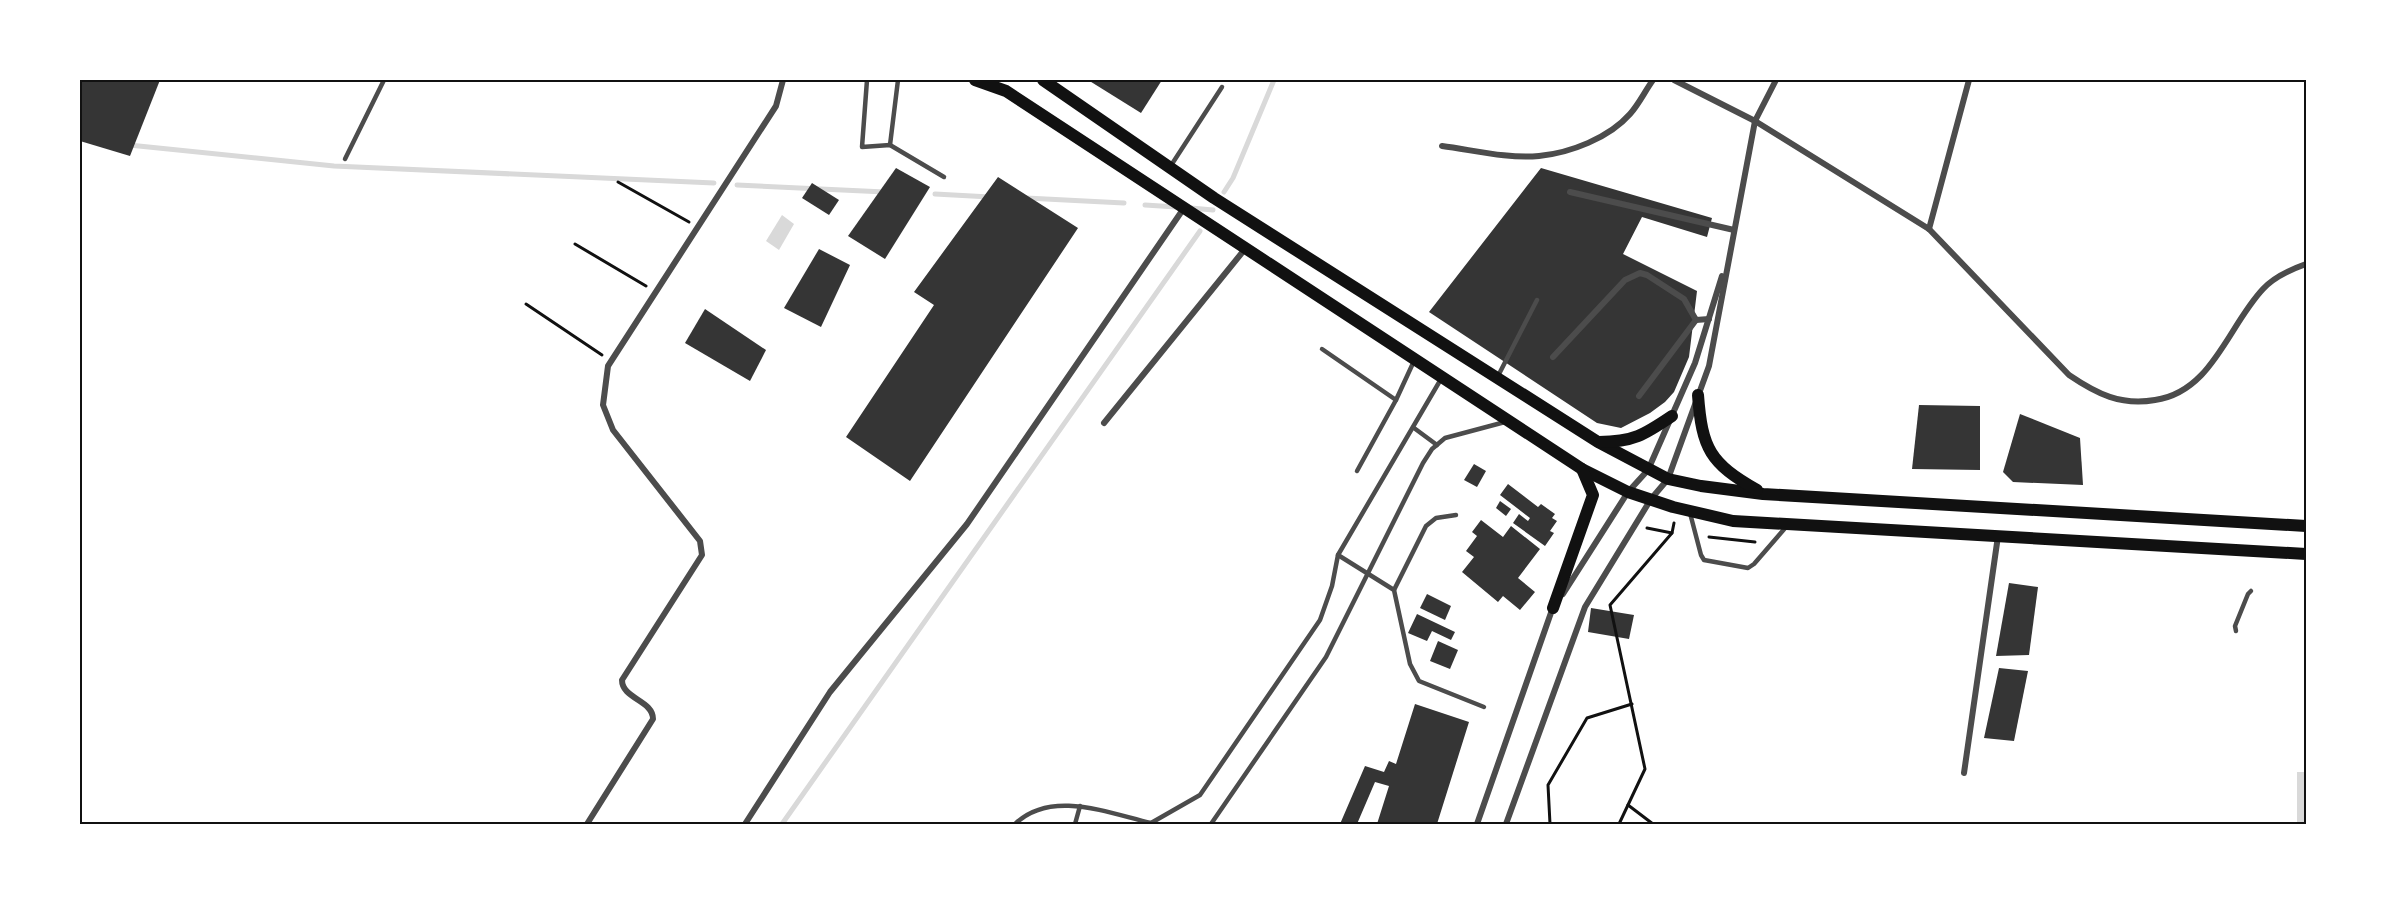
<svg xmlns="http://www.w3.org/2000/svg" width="2386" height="904" font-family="Mulish,sans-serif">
<rect width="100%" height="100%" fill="#fff"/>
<!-- water -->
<g fill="#d9d9d9">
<polygon points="782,215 794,224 779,250 766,241"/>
<rect x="2297" y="772" width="9" height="52"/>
</g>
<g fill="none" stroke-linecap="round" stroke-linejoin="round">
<!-- stream -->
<g stroke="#d9d9d9" stroke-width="5">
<polyline points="129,145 334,166 714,183"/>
<polyline points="737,185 885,192"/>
<polyline points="1224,192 1233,178 1274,80"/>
<polyline points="935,194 990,197"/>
<polyline points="1026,198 1124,203"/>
<polyline points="1145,205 1176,207"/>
<polyline points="1191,208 1213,210"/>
<polyline points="782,824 1200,231"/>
</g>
</g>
<!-- building -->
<g fill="#353535">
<polygon points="80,80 160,80 130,156 80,141"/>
<polygon points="1088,80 1162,80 1141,113"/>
<polygon points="896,168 930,187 885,259 848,236"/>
<polygon points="1541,168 1712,218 1707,237 1642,217 1623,254 1697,291 1689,357 1674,392 1665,402 1650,413 1621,428 1597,423 1429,312"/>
<polygon points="998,177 1078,228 910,481 846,437 934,305 914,292"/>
<polygon points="812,183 839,200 829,215 802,198"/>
<polygon points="819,249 850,265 821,327 784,308"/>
<polygon points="705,309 766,350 750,381 685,343"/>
<polygon points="1919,405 1980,406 1980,470 1912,469"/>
<polygon points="2020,414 2080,438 2083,485 2013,482 2003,472"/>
<polygon points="1474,464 1486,471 1477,487 1464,480"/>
<polygon points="1508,484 1538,507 1541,504 1555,514 1552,518 1557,521 1550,531 1554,533 1545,546 1513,523 1519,514 1528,521 1530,518 1500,495"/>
<polygon points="1500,501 1511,509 1506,516 1496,508"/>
<polygon points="1481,520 1503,537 1511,526 1540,549 1518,578 1535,592 1520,610 1503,596 1498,602 1462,572 1474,557 1466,551 1477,536 1472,532"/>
<polygon points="2009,583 2038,587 2029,655 1996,656"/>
<polygon points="1427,594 1451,606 1445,620 1420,608"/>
<polygon points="1591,608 1634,615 1629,639 1588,632"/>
<polygon points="1417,614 1455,632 1451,640 1432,631 1427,641 1408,633"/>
<polygon points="1438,641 1458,650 1450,669 1430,661"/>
<polygon points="1999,668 2028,671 2014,741 1984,738"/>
<polygon points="1415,704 1469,722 1437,824 1377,824 1389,786 1375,782 1357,824 1340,824 1365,766 1384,772 1389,761 1396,764"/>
</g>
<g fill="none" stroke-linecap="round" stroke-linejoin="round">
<!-- path -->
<g stroke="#111" stroke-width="3">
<polyline points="618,182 689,222"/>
<polyline points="575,244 646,286"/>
<polyline points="526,304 602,355"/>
<polyline points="1647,528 1672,533"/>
<polyline points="1709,537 1755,542"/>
<polyline points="1628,805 1653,824"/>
<polyline points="1550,824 1548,785 1587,718 1632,704"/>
<polyline points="1619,824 1645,769 1610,605 1672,533 1674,523"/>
</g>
<!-- service -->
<g stroke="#4c4c4c" stroke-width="4.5">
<polyline points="867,80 862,147 890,145 944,177"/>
<polyline points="890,145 898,80"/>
<polyline points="345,159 384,80"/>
<polyline points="1170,167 1222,87"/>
<polyline points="1322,349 1396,400"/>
<polyline points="1498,376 1537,300"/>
<polyline points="1414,428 1437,445"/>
<polyline points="1357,471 1396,400 1414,361"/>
<polyline points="1690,513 1701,555 1704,560 1748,568 1754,564 1786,527"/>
<polyline points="1338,555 1394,590 1410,664 1419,681 1484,707"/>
<polyline points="1394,590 1426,526 1436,518 1456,515"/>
<polyline points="2236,631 2235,626 2248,594 2251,591"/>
<path d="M1015 824C1051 789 1108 813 1151 823L1200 795 1320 620 1332 586 1338 555 1441 379"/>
<polyline points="1075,824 1080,806"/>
<polyline points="1211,824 1326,657 1423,463 1432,449 1445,438 1505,422"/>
</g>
<!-- minor -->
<g stroke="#4c4c4c" stroke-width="6">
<path d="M1674 80 1755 121 1929 229 2069 375C2097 394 2121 406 2155 400 2212 392 2228 326 2263 289 2274 277 2292 269 2306 264"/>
<path d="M1442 146C1473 150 1507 159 1539 156 1570 153 1609 138 1630 114 1639 104 1645 91 1653 80"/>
<polyline points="1570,192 1734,230"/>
<polyline points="1929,229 1969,80"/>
<polyline points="1553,357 1625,280 1640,273 1647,275 1684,299 1696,320 1709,319"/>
<polyline points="1639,396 1696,320"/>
<polyline points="1104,423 1245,249"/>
<polyline points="1563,594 1628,492 1648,470 1695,363 1722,276"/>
<polyline points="1964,773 1998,536"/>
<path d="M587 824 653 719C653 700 622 699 622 680L702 555 700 541 613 430 603 405 608 366 776 106 783 80"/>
<polyline points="745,824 830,692 967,524 1184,208"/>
<polyline points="1477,824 1553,607"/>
<polyline points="1506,824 1585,607 1651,499 1668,479 1673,465 1709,366 1755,121 1776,80"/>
</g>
<!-- secondary -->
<g stroke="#111" stroke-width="12">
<polyline points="975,80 1006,91 1582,469 1628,492 1673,507 1733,521 2306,554"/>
<polyline points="1043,80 1214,198 1598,442 1668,479 1701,486 1763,494 2306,526"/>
<path d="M1698 395C1702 449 1710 463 1757 490"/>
<path d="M1599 442C1633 442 1644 435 1672 416"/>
<polyline points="1553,608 1593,495 1582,469"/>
</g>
</g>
<!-- border -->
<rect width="2386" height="904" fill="none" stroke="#ffffff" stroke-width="162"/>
<rect x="81" y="81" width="2224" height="742" fill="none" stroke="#111" stroke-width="2"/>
</svg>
